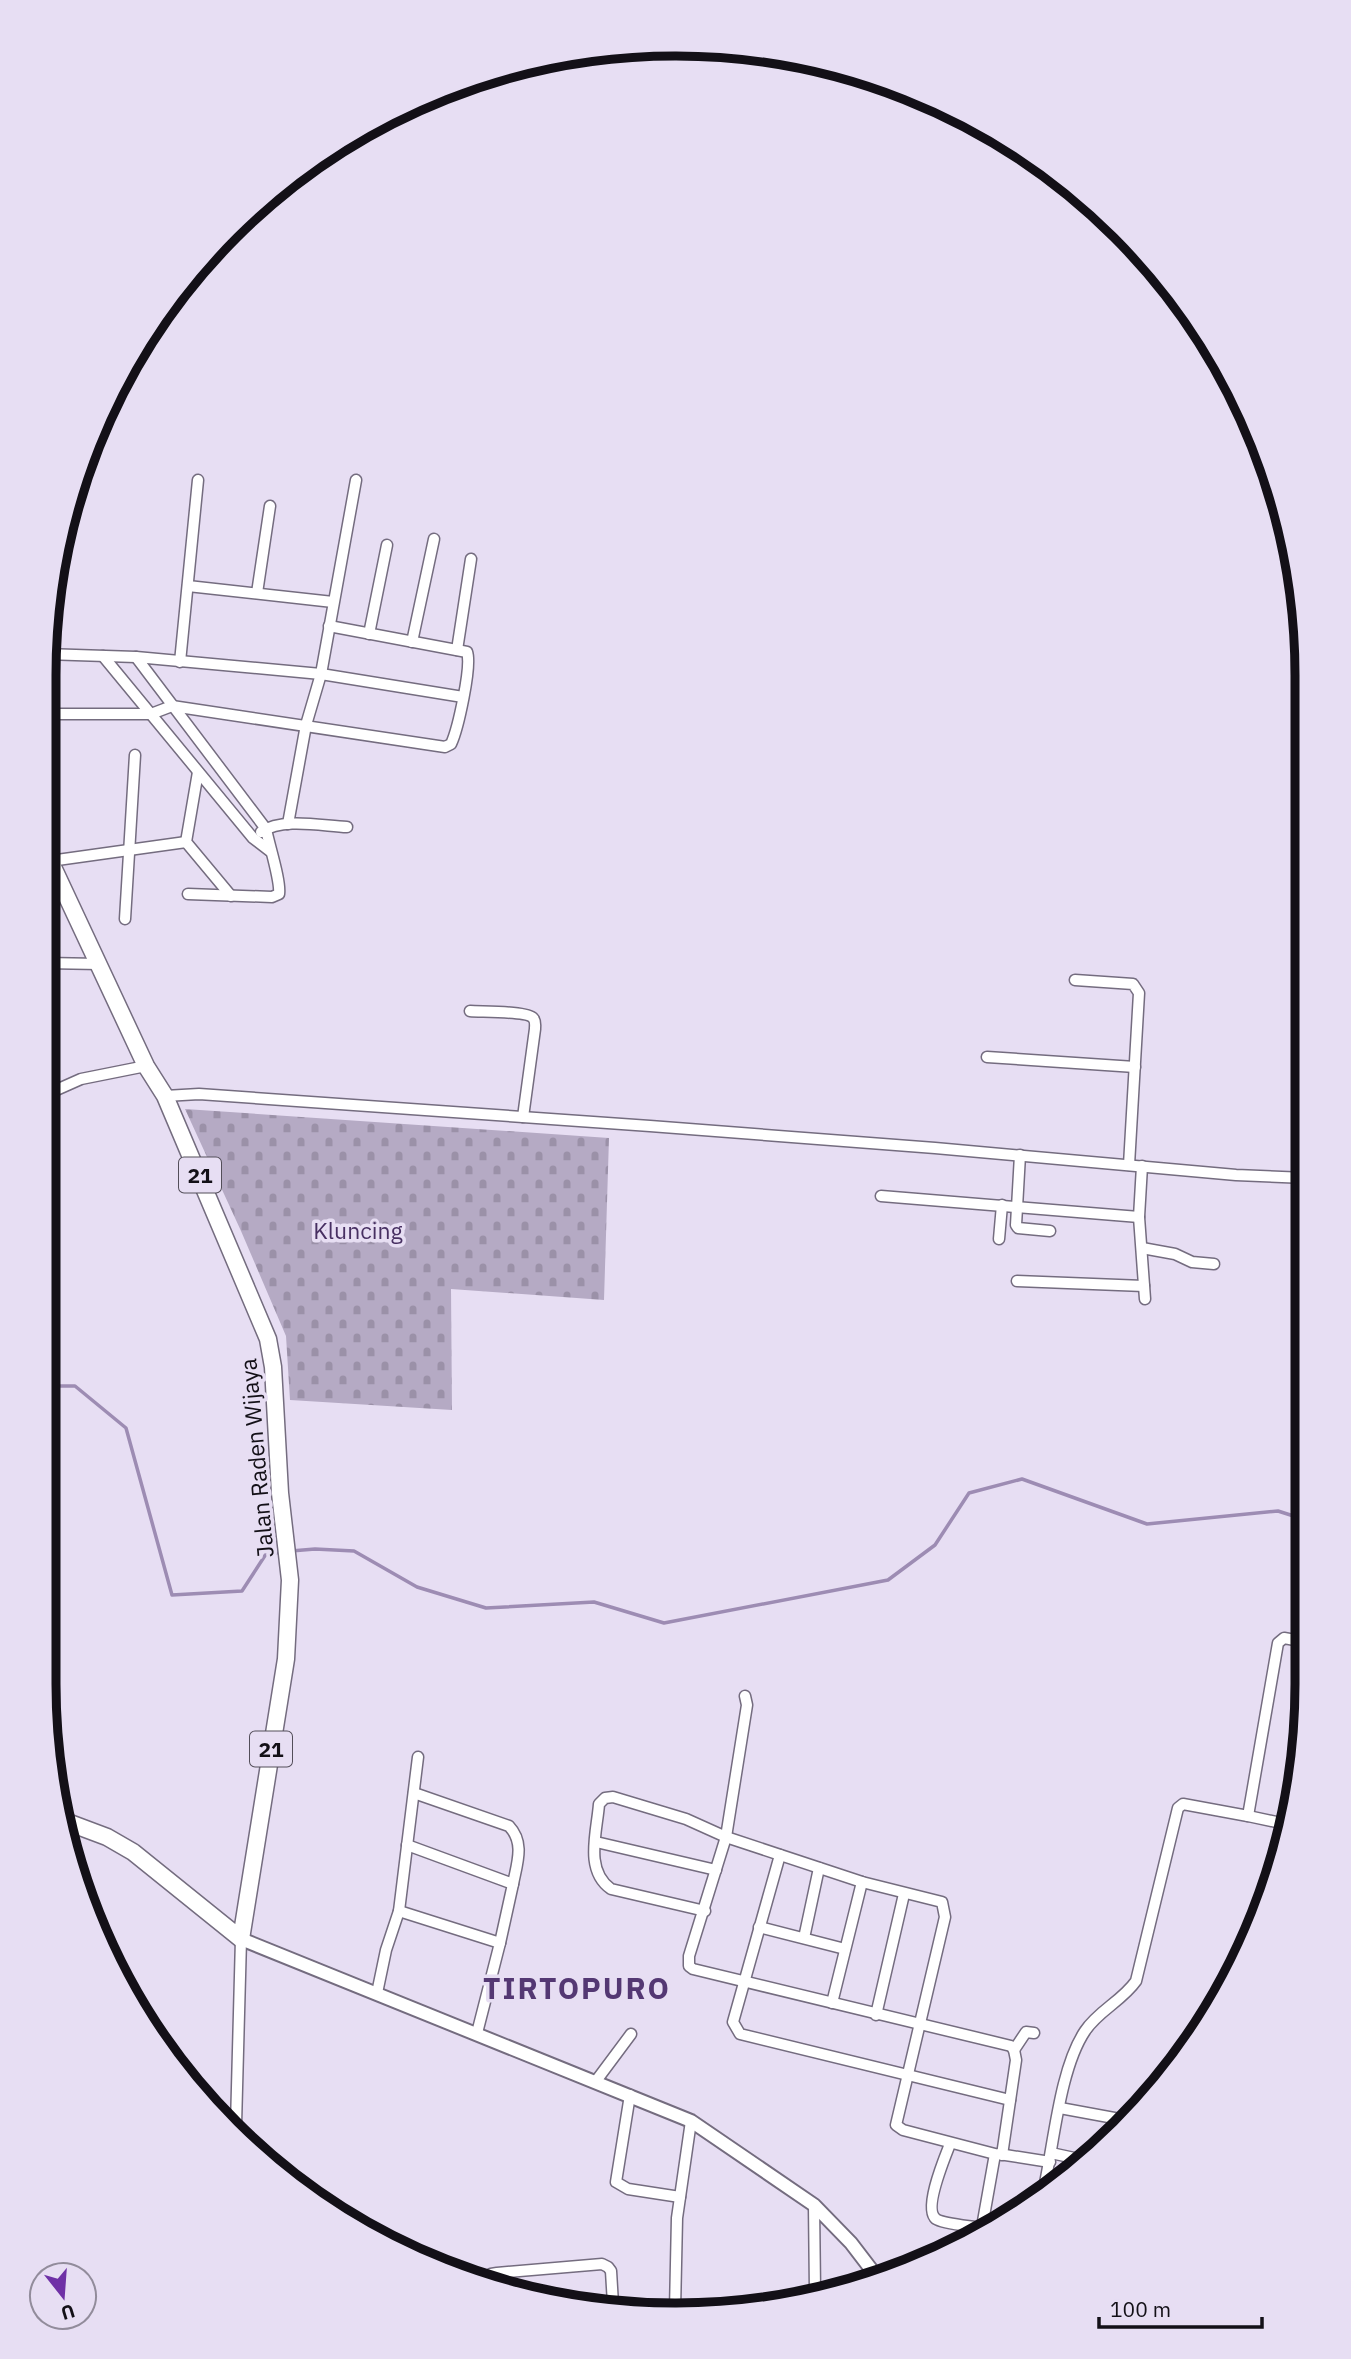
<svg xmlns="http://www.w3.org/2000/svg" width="1351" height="2359" font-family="'IBM Plex Sans',sans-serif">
<defs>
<pattern id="cemetery-stones" width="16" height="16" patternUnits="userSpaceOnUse" patternTransform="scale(1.75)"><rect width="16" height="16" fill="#b5aac4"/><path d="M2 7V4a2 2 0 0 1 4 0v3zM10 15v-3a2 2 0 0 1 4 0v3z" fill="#9b91a8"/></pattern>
</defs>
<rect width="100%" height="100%" fill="#e7def3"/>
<!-- cemetery -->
<polygon fill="url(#cemetery-stones)" points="185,1109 609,1138 604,1300 451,1289 452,1410 290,1400 286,1336 241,1231"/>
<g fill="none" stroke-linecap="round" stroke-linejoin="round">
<!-- stream -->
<g stroke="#9d8cb3" stroke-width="3.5">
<polyline points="44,1386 75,1386 126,1428 172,1595 242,1591 266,1554 283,1552"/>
<polyline points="291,1551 315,1549 354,1551 417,1587 486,1608 594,1602 664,1623 888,1580 935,1545 969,1493 1022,1479 1147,1524 1278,1511 1306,1520"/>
</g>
<defs>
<g id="minor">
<polyline points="188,586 333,602"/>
<polyline points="257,593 270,506"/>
<polyline points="369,634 387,545"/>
<polyline points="412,642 434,539"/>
<polyline points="457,650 471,559"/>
<polyline points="45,654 136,657 321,674 463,697"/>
<polyline points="103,656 253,838 270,851"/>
<path d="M136 657 266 829C269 845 281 881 279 894L272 897 188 894"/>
<polyline points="180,662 198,480"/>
<path d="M45 714H151L172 706 445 747 451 744C458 729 472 666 467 652L329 626"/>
<polyline points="198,772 186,842 231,896"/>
<polyline points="288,824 306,725 321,674 356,480"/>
<path d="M261 832C283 817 322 826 347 827"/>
<polyline points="50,861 186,842"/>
<polyline points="125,919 135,755"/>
<polyline points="45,963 100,964"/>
<polyline points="1075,980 1133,984 1139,993 1129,1165"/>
<path d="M470 1011C481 1012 527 1011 533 1018 536 1021 535 1025 535 1029L523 1117"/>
<polyline points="987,1057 1135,1067"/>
<polyline points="45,1095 81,1079 146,1066"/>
<polyline points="165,1096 199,1094 650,1126 935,1148 1236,1175 1306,1178"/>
<polyline points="1020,1155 1016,1225 1018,1228 1050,1231"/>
<polyline points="1142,1166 1139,1217 1145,1299"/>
<polyline points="881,1196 1139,1217"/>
<polyline points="999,1239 1002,1205"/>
<polyline points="1142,1248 1175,1254 1192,1262 1214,1264"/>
<polyline points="1017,1281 1144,1286"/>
<polyline points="745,1696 747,1705 726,1837 689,1956 689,1966 693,1969 1011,2046 1014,2050 1016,2060 1002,2155"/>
<path d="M414 1793 509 1826C525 1843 517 1863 513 1884"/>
<polyline points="1248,1816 1286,1824"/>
<polyline points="596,1842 716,1870"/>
<polyline points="407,1845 513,1884 500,1943"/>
<polyline points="780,1855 733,2022 740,2034 1010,2100"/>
<polyline points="399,1911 500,1943 477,2033"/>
<path d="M705 1911 611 1889C584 1870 597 1832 599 1804L605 1798 613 1797 686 1819 726 1837 862 1882 942 1902 945 1917 896 2125 903 2130 995 2154 982 2227"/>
<polyline points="759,1927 845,1949"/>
<polyline points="804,1938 819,1868"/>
<polyline points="377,1993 386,1950 399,1911 418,1757"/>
<polyline points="832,2003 862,1882"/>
<polyline points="876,2015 904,1894"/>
<polyline points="1014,2050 1026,2032 1034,2033"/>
<polyline points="596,2081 631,2034"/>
<polyline points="630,2095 616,2182 628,2189 680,2197"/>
<polyline points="1060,2108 1125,2120"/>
<polyline points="236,2125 241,1939"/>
<path d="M950 2144C945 2157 923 2209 936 2219 943 2224 971 2226 981 2228"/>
<polyline points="1051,2153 1088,2161"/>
<polyline points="999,2154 1050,2162"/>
<path d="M1044 2188C1054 2142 1060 2068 1085 2031 1098 2011 1122 2001 1136 1981L1178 1808 1183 1804 1248 1816 1278 1643 1284 1638 1306 1642"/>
<polyline points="814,2205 815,2291"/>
<polyline points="488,2283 491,2274 497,2273 602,2264 608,2267 611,2271 613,2304"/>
<polyline points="675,2310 677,2218 691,2121"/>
</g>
<polyline id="tertiary" points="241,1939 691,2121 814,2205 851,2243 877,2277"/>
<polyline id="trunk" points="45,850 146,1066 165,1096 268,1339 273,1367 280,1493 290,1580 286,1659 241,1939 133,1852 107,1837 67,1822"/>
</defs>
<!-- minor casing -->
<use href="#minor" stroke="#746c7f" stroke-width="13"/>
<!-- tertiary casing -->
<use href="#tertiary" stroke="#746c7f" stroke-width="16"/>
<!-- trunk casing -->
<use href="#trunk" stroke="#746c7f" stroke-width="19"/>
<!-- minor -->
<use href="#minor" stroke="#fff" stroke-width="10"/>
<!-- tertiary -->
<use href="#tertiary" stroke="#fff" stroke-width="12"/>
<!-- trunk -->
<use href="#trunk" stroke="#fff" stroke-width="16"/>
</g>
<g text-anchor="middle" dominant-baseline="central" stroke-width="7" stroke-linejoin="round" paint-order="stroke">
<!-- shield labels -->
<g fill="#e7def3" stroke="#534e59" stroke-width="2">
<rect x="179" y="1157.5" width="42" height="35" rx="5"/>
<rect x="250" y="1731.5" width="42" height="35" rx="5"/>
</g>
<g font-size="21" font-weight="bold" fill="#131017">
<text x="200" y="1175">21</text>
<text x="271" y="1749">21</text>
</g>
<!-- park labels -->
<g font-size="23" fill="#472f62" stroke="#e7def3">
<text x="358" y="1230">Kluncing</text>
</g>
<!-- street labels -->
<g font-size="23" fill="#131017" stroke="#e7def3">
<text transform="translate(256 1458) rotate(-95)">Jalan Raden Wijaya</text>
</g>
<!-- district labels -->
<g font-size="30" font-weight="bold" letter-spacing="2" fill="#543873" stroke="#e7def3">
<text x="577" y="1987">TIRTOPURO</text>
</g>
</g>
<!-- crop -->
<path d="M0 0H1351V2359H0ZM675 56H676A619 619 0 0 1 1295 675V1684A619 619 0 0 1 676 2303H675A619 619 0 0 1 56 1684V675A619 619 0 0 1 675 56Z" fill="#e7def3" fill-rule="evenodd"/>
<path fill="none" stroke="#131017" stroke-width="9" d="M675 56H676A619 619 0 0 1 1295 675V1684A619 619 0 0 1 676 2303H675A619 619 0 0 1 56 1684V675A619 619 0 0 1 675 56Z"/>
<!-- north arrow -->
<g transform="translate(63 2296) rotate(163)"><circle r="33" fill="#e7def3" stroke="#928c9b" stroke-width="2"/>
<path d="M0-5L12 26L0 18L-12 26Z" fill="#6f31a6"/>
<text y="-10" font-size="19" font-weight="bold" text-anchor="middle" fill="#131017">U</text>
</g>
<!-- scale -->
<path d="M1099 2317v10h163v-10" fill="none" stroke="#131017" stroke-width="3.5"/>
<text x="1110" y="2317" font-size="21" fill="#131017" stroke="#e7def3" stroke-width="5" paint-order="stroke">100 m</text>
</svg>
